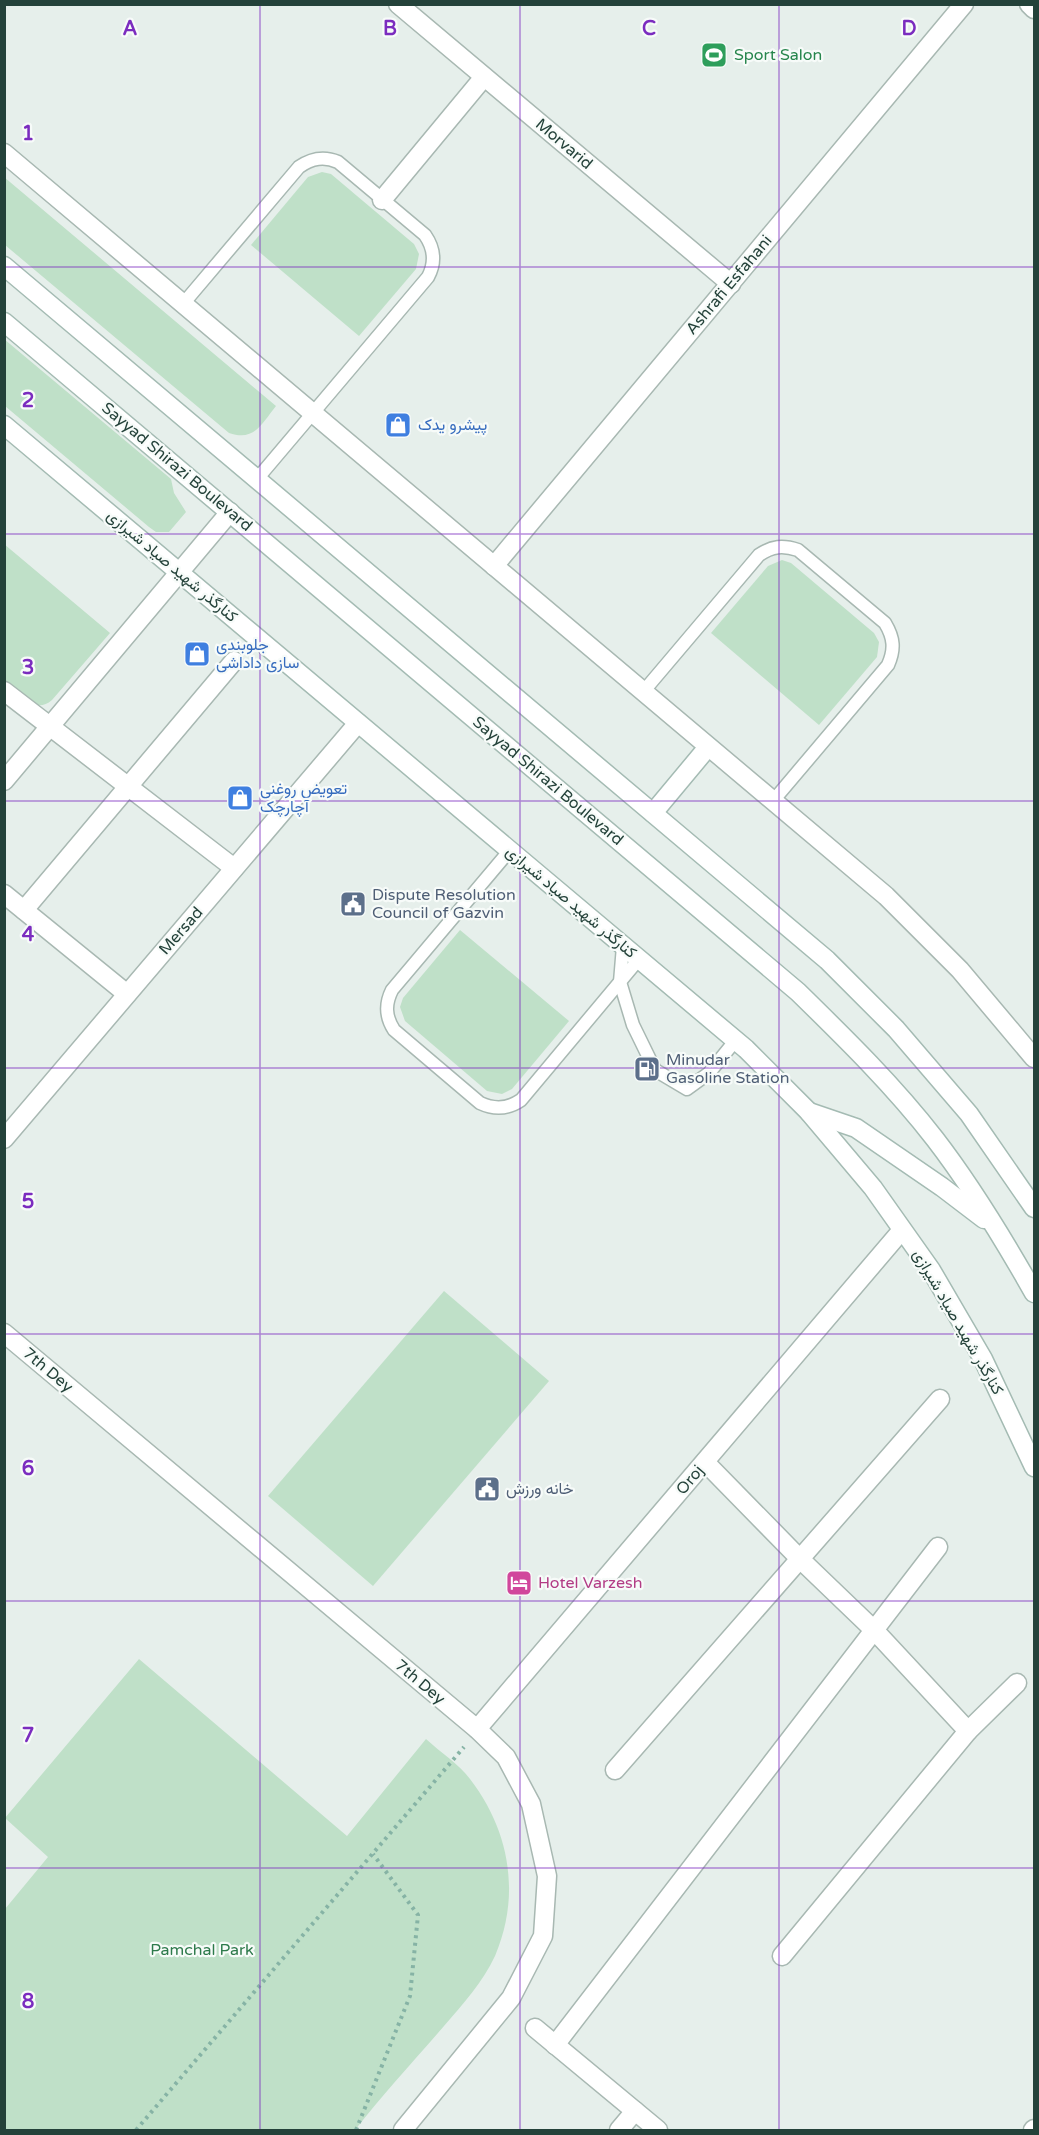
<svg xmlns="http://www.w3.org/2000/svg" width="1039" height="2135" font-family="'Varela Round',Vazirmatn,sans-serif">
<rect width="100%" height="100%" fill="#e6efeb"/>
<!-- green -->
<g fill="#bfe0c8">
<polygon points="322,172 331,174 414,244 419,254 416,269 359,336 251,245 308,177"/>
<path d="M4 177 276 406C262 423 255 442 229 433L5 245Z"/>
<polygon points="4,339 171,479 174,493 186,512 169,532 156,532 149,527 5,406"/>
<path d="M4 544 110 633 52 700C35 715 18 694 5 683Z"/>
<polygon points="782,560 791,563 874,633 879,642 877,657 819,725 711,633 768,566"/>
<polygon points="460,930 569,1021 512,1089 502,1094 487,1091 405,1021 400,1007 403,998"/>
<polygon points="444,1291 549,1381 373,1586 268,1496"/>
<path d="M139 1659 347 1836 426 1739C440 1752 459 1764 470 1779 510 1831 521 1895 495 1956 483 1982 463 2004 444 2026 414 2061 383 2094 355 2130H5V1909L48 1857 5 1818Z"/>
</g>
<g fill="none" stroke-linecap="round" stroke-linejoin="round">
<defs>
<g id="service">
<path d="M183 304 299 167C312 158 324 156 338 162L425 235C434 248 436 262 428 277L257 479"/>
<path d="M643 692 759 555C772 546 783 545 798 550L885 623C894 638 895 649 888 665L773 801"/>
<path d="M510 850 392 990C385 1004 385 1016 394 1030L480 1103C495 1110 508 1109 521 1100L639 959"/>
<polyline points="623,946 620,982 633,1025 655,1070 687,1089 709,1073 735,1041"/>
</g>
<g id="minor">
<polyline points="398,4 731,284"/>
<polyline points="1029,4 1034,9"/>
<polyline points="382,200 484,77"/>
<polyline points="494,566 964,4"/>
<polyline points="4,691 234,868"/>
<polyline points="4,781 230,512"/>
<polyline points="4,894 127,994"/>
<polyline points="24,910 234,661"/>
<polyline points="4,1139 358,723"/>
<polyline points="705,1462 800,1559 875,1631 968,1731 782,1956"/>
<polyline points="477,1729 902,1230"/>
<polyline points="968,1731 1017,1683"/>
<polyline points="615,1770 940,1399"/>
<polyline points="535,2028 658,2130"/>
<polyline points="555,2045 938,1547"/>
<polyline points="619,2130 635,2111"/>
<polyline points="1033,2130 1034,2129"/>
</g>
<g id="tertiary">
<polyline points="4,153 886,896 960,970 1034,1058"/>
<polyline points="4,1333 477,1729 506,1757 531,1804 547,1876 543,1936 511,1998 403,2130"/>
</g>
<g id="secondary">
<polyline points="4,266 827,960 896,1029 969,1114 1034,1208"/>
<path d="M4 322 798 992C846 1039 894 1086 935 1139 972 1187 1004 1240 1034 1293"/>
<polyline points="4,425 746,1049 808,1111 873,1188 931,1270 983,1359 1034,1467"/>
<polyline points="653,813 708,747"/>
<polyline points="809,1112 856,1128 942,1187 984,1219"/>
</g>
</defs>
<!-- service casing -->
<use href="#service" stroke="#a8b8b2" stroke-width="15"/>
<!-- minor casing -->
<use href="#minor" stroke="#a8b8b2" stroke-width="21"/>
<!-- tertiary casing -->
<use href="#tertiary" stroke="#a8b8b2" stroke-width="21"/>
<!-- secondary casing -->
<use href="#secondary" stroke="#a4bbb3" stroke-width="21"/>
<!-- path -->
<g stroke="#86b3a5" stroke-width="4" stroke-dasharray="3 4.5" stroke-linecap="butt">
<polyline points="136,2130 464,1747"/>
<polyline points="356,2130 410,1996 418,1915 373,1854"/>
</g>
<!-- service -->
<use href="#service" stroke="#fff" stroke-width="12"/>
<!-- minor -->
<use href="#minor" stroke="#fff" stroke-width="18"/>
<!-- tertiary -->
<use href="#tertiary" stroke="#fff" stroke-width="18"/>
<!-- secondary -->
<use href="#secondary" stroke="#fff" stroke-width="18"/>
</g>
<!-- grid -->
<path fill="none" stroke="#7b2cbf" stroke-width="1.5" stroke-opacity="0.55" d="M260 4V2130M520 4V2130M779 4V2130M4 267H1034M4 534H1034M4 801H1034M4 1068H1034M4 1334H1034M4 1601H1034M4 1868H1034"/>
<!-- icons -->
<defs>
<symbol id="stadium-square" viewBox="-11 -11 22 22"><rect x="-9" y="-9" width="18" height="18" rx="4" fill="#2e9e5b" stroke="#f7fbf9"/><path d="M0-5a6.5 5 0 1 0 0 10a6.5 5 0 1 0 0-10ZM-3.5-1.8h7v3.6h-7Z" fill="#fff"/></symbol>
<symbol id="shop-square" viewBox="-11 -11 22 22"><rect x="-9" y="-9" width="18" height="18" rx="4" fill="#3f7fe0" stroke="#f7fbf9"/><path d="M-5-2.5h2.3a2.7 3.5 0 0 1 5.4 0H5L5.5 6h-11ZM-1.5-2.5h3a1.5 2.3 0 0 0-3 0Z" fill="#fff"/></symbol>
<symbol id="civic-square" viewBox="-11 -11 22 22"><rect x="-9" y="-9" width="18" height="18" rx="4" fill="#5c6f8a" stroke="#f7fbf9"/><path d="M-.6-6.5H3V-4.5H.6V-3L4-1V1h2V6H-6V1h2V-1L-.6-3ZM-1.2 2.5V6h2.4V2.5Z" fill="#fff"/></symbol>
<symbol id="fuel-square" viewBox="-11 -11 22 22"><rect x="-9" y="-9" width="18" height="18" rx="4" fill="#5c6f8a" stroke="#f7fbf9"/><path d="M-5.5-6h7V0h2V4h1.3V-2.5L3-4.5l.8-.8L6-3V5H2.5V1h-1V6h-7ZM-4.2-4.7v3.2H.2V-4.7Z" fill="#fff"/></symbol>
<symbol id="hotel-square" viewBox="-11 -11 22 22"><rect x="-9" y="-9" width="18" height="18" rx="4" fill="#d1479c" stroke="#f7fbf9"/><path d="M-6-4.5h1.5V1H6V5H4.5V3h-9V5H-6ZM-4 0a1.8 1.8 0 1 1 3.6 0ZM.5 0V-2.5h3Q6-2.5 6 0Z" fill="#fff"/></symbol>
</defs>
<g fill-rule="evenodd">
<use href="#stadium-square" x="699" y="40" width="30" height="30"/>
<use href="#shop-square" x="383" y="410" width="30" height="30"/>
<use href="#shop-square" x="182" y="639" width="30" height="30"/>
<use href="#shop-square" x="225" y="783" width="30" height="30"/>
<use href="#civic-square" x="338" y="889" width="30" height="30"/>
<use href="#fuel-square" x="632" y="1054" width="30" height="30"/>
<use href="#civic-square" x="472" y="1474" width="30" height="30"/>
<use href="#hotel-square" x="504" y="1568" width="30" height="30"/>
</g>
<g text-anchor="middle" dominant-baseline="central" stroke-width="4.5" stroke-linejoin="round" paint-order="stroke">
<!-- leisure labels -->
<g font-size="16" fill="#27864d" stroke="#f7fbf9" text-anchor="start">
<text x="734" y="55">Sport Salon</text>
</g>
<!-- street labels -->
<g font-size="16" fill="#24423a" stroke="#f7fbf9">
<text transform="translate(564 144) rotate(40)">Morvarid</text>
<text transform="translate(729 285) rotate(-50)">Ashrafi Esfahani</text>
<text transform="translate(177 467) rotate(40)">Sayyad Shirazi Boulevard</text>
<text transform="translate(172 566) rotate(40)">کنارگذر شهید صیاد شیرازی</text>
<text transform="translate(548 781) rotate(40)">Sayyad Shirazi Boulevard</text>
<text transform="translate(571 902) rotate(40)">کنارگذر شهید صیاد شیرازی</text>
<text transform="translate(181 931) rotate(-49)">Mersad</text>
<text transform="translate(958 1322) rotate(60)">کنارگذر شهید صیاد شیرازی</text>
<text transform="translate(48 1370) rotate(40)">7th Dey</text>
<text transform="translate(690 1480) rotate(-50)">Oroj</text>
<text transform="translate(420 1682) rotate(40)">7th Dey</text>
</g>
<!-- shop labels -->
<g font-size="16" fill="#366cbe" stroke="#f7fbf9" text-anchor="start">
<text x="418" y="425">پیشرو یدک</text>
<text x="216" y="645">جلوبندی<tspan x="216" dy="18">سازی داداشی</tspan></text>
<text x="260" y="789">تعویض روغنی<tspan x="260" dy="18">آچارچک</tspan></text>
</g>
<!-- service labels -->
<g font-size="16" fill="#4e5e75" stroke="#f7fbf9" text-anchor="start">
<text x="372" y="895">Dispute Resolution<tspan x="372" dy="18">Council of Gazvin</tspan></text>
<text x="666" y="1060">Minudar<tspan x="666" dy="18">Gasoline Station</tspan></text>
<text x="506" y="1489">خانه ورزش</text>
</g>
<!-- hotel labels -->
<g font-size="16" fill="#b23c85" stroke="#f7fbf9" text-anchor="start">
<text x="538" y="1583">Hotel Varzesh</text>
</g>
<!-- park labels -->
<g font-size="16" fill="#2d7a4b" stroke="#f7fbf9">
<text x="202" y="1950">Pamchal Park</text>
</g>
</g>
<g font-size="20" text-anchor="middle" font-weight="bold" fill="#7b2cbf" stroke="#f7fbf9" stroke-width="4.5" stroke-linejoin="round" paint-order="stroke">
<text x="130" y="35">A</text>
<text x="390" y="35">B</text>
<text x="649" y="35">C</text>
<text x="909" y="35">D</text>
<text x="28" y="140">1</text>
<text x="28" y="407">2</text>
<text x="28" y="674">3</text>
<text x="28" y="941">4</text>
<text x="28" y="1208">5</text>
<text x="28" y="1475">6</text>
<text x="28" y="1742">7</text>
<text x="28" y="2008">8</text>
</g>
<!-- border -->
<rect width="1039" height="2135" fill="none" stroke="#24423a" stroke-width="12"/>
</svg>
